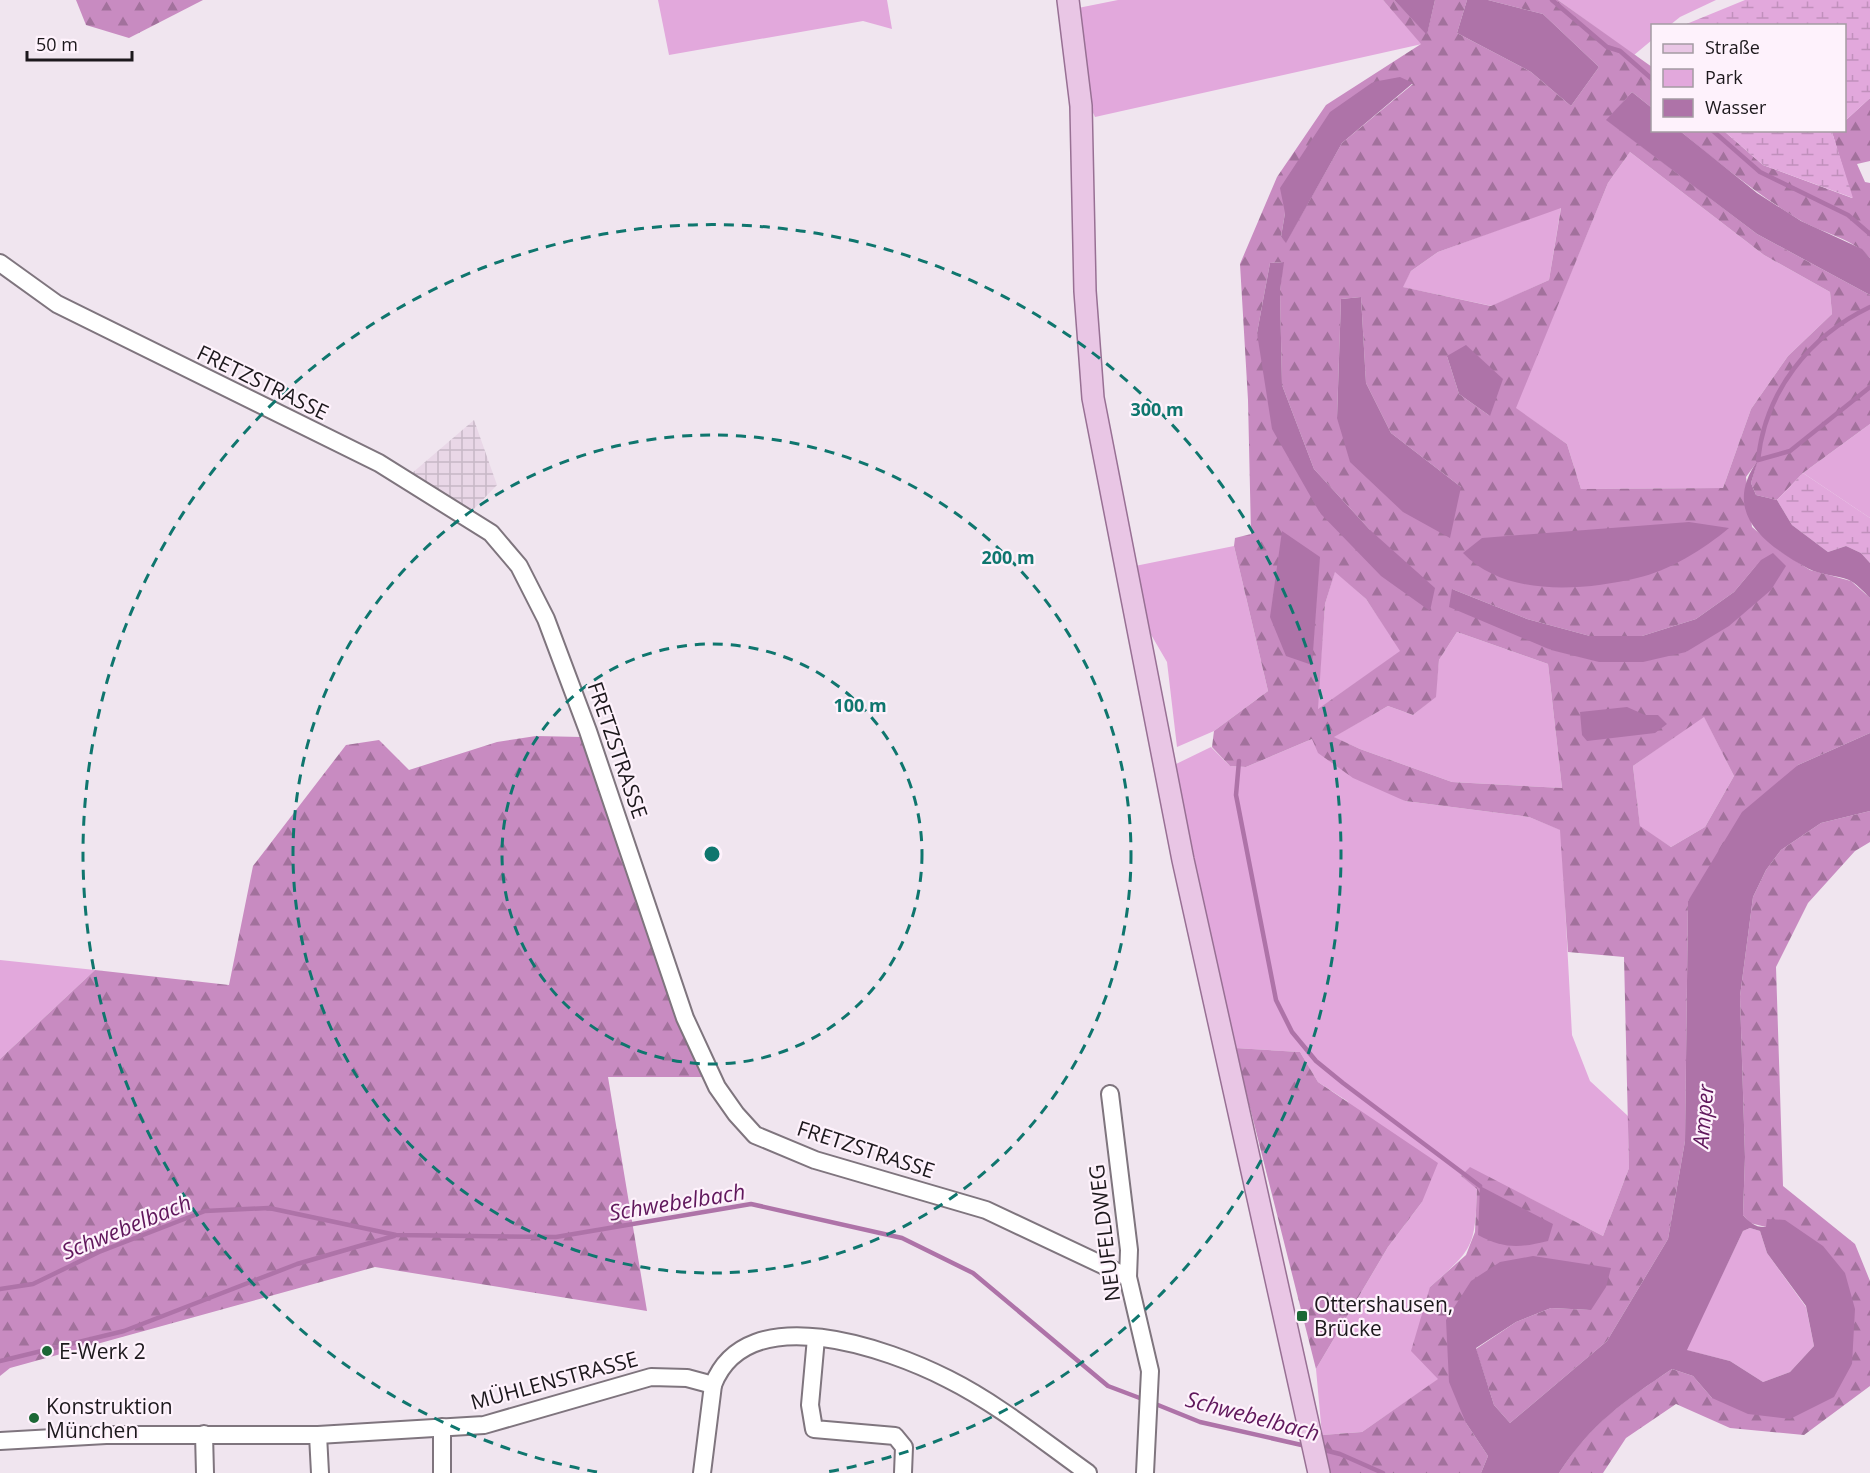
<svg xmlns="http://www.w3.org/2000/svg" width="1870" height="1473" font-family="'Open Sans',sans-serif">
<defs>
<pattern id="industrial-grid" width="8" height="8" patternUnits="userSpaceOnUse" patternTransform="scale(1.5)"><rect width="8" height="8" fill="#e9d7e7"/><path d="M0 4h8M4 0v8" fill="none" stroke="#c7b8c6"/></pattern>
<pattern id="forest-firs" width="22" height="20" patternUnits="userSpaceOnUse" patternTransform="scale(1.5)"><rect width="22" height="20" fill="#c88bc1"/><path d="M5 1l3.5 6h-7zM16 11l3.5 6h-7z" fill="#a2719c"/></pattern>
<pattern id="wetland-marsh" width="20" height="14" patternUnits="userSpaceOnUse" patternTransform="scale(1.5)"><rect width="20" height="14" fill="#e2a8dc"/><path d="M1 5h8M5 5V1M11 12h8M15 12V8" fill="none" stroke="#c190bc"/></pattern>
</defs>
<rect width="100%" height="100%" fill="#f0e5ef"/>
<!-- industrial -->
<polygon fill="url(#industrial-grid)" points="474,420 497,485 469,514 411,474"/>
<!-- green -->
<g fill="#e2a8dc">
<polygon points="658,0 887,0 892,29 863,21 669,55"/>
<polygon points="1118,0 1383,0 1422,44 1095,117 1089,104 1078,8"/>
<polygon points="1558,0 1716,0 1680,17 1670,25 1652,26 1652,40 1634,55"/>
<polygon points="1630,152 1764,255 1830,292 1832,314 1788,356 1751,409 1723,488 1581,489 1567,444 1515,408 1608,183"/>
<polygon points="1561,207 1549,280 1492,306 1402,287 1411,271 1438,252"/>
<polygon points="1870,424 1870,518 1803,473"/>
<polygon points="1234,546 1268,691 1214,731 1177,747 1167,662 1146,626 1135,566"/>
<polygon points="1335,571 1366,599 1401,651 1317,710 1325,604"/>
<polygon points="1457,632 1548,664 1562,788 1452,782 1360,749 1333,737 1388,706 1413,715 1435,697 1439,660"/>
<polygon points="1704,716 1734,776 1705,827 1671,847 1640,827 1633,766"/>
<path d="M1312 739 1405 801 1529 817 1561 830 1572 1035 1590 1081 1628 1116 1629 1168 1603 1236 1470 1168 1461 1176 1477 1188C1475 1248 1474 1248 1430 1287L1439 1379 1362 1432 1322 1435 1316 1369 1388 1247 1422 1202 1347 1101 1318 1082 1300 1052 1235 1048 1174 765 1211 747 1230 766 1246 767Z"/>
<polygon points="0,960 95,970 0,1059"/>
<polygon points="1750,1228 1760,1231 1767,1253 1806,1307 1814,1346 1790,1372 1763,1382 1730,1361 1686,1350 1743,1231"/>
</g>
<!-- forest -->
<g fill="url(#forest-firs)" fill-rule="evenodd">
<polygon points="76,0 203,0 129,38 86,25"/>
<path d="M1383 0H1394L1427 34 1435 0H1467L1457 33 1531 72 1571 106 1599 67 1543 14 1488 0H1558L1652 67V108L1632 92 1607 120 1757 234 1870 295V424L1803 473 1777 500 1756 495 1751 483 1757 462 1746 477 1752 527 1780 551 1810 570 1851 581 1870 598V733L1798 765 1688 901 1685 1141 1668 1239 1607 1341 1510 1423 1494 1405 1476 1349 1516 1322 1551 1308 1591 1310 1471 1281 1466 1423 1488 1456 1481 1473H1330L1322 1435 1362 1432 1438 1379 1411 1351 1430 1287 1466 1255 1475 1232 1477 1189 1461 1176 1470 1167 1603 1236 1629 1168 1624 957 1568 952 1560 830 1529 817 1405 801 1353 778 1318 753 1312 739 1246 767 1230 766 1212 747 1214 731 1268 691 1234 546 1235 538 1251 534 1248 400 1240 264 1277 177 1326 105 1421 44ZM1373 82 1413 84 1342 143 1286 242 1281 237 1285 213ZM1630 152 1764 255 1830 292 1832 314 1788 356 1751 409 1723 488 1581 489 1567 444 1516 408 1608 183ZM1561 208 1549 280 1491 306 1403 287 1411 271 1438 252ZM1283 262 1280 291 1282 385 1314 469 1370 530 1320 513 1257 333 1270 263ZM1361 297 1366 383 1391 433 1461 487 1337 417 1341 299ZM1447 356 1490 416 1459 394ZM1761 560 1686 652 1551 650 1452 589 1527 619 1590 636H1642L1696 619 1734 592ZM1335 572 1366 599 1400 651 1318 709 1325 604ZM1457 632 1548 664 1562 788 1452 782 1360 749 1334 737 1388 706 1413 715 1436 697 1439 660ZM1704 717 1734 776 1705 827 1671 847 1640 826 1633 766Z"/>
<path d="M1870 98V161L1857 164 1865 182 1870 183V258C1853 238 1821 233 1798 219 1755 193 1718 162 1680 131H1724L1763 165 1852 198 1832 132 1844 130 1845 121Z"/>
<polygon points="536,736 582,737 702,1077 608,1077 647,1311 375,1267 10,1368 0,1376 0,1059 95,970 229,985 253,866 346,745 379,740 409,770 497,742"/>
<path d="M1870 811V842L1855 851 1808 903 1776 967 1783 1186 1855 1244 1870 1281V1386L1804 1435 1730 1428 1676 1404 1626 1438 1603 1473H1559C1592 1422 1623 1402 1672 1369L1693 1376 1712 1398 1852 1364 1766 1227 1750 1223 1743 1215 1745 1157 1740 996 1753 897 1766 870 1781 850 1821 823Z"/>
<polygon points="1235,1048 1300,1052 1318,1082 1438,1163 1422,1202 1388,1247 1316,1369"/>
</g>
<!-- wetland -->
<g fill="url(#wetland-marsh)">
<polygon points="1745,0 1870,0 1870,98 1845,121 1844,26 1684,25"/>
<polygon points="1724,131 1834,131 1832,132 1853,198 1763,165"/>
<polygon points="1803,473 1870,518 1870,563 1861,553 1846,546 1828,552 1792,525 1777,500"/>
</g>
<!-- water -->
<g fill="#ae73a8" fill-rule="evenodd">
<polygon points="1394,0 1435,0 1427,35"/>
<polygon points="1467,0 1488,0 1543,14 1599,67 1571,106 1531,72 1457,33"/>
<polygon points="1400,77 1413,83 1342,143 1286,243 1281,237 1285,213 1280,188 1330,112 1373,82"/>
<polygon points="1632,92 1652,108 1652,130 1680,131 1757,193 1801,221 1862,249 1870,258 1870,295 1757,234 1606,120"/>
<polygon points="1284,262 1280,291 1282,385 1314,469 1370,530 1435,588 1430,611 1381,576 1320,513 1272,429 1257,333 1270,263"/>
<polygon points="1361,297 1366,383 1391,433 1461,487 1450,538 1403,512 1350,462 1337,418 1341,299"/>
<polygon points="1466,345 1503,379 1490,416 1459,394 1447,356"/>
<path d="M1758 460 1751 483 1756 495 1777 500 1792 525 1828 552 1846 546 1861 553 1870 563V598C1864 592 1856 583 1849 580 1836 575 1821 575 1809 569 1763 544 1721 512 1758 460Z"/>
<path d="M1689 522 1729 528C1704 549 1669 571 1637 578 1582 591 1505 597 1463 553L1482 538Z"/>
<polygon points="1282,531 1320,557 1312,665 1286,656 1270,617"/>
<polygon points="1773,553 1786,566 1771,590 1729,626 1686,652 1643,662 1599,662 1551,650 1449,607 1452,589 1527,619 1590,636 1642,636 1696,619 1734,592 1761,560"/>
<polygon points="1627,707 1645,715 1658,715 1667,724 1655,733 1587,741 1582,735 1580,712"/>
<path d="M1870 733V811L1821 823 1781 850 1766 870 1753 897 1740 996 1745 1157 1743 1215C1749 1222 1756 1228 1766 1227L1767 1219 1785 1220 1823 1246 1845 1273 1855 1309 1852 1364 1834 1397 1790 1419 1748 1414 1712 1398 1693 1376 1672 1369C1623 1402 1592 1423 1559 1473H1481L1488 1456 1466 1423 1449 1382 1446 1320 1471 1281 1500 1262 1533 1256 1611 1268 1606 1287 1591 1310 1551 1308 1516 1322 1476 1348 1494 1405 1510 1423 1607 1341 1668 1239 1685 1141 1688 901 1742 812 1798 765ZM1750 1228 1760 1231 1767 1253 1806 1306 1814 1346 1790 1372 1763 1382 1730 1361 1687 1350 1743 1231Z"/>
<path d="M1480 1186 1553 1224 1548 1241C1520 1248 1504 1249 1478 1235Z"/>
</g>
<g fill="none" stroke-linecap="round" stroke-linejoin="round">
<!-- stream -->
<g stroke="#ae73a8" stroke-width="4.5">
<polyline points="1552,0 1607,47 1620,51 1652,79"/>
<polyline points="1712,130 1760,172 1848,215 1870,234"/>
<path d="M1870 307C1809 336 1765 392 1758 460L1790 451 1870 387"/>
<polyline points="1239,761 1236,795 1276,1000 1292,1032 1316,1061 1343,1083 1480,1186"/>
<polyline points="0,1289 33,1284 99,1252 205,1211 269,1208 396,1235 556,1237 751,1204 902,1238 973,1273 1108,1386 1145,1400"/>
<polyline points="0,1361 124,1331 297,1264 394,1236"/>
<polyline points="1153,1403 1200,1422 1306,1446"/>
<polyline points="1320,1449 1340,1454 1383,1473"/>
</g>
<defs>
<g id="minor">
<polyline points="0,263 57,304 379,463 491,533 519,566 546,619 588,731 685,1018 717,1087 736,1114 755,1135 815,1160 986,1210 1128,1277"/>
<polyline points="1110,1094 1129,1250 1128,1277 1150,1371 1145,1473"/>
<polyline points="816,1338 810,1405 814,1429 895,1436 904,1447 903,1473"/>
<polyline points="442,1427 442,1473"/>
<polyline points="204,1434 205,1473"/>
<polyline points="318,1435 320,1473"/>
<path d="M0 1441 106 1435H318L484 1425 651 1377 687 1378 713 1385C747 1297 889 1349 948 1379 998 1404 1043 1441 1088 1473"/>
<polyline points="702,1473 713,1385"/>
</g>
<polyline id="major" points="1068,0 1081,106 1085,291 1093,398 1183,860 1319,1473"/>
</defs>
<!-- minor casing -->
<use href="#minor" stroke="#7f757e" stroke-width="20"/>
<!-- major casing -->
<use href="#major" stroke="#987094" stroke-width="24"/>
<!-- minor -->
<use href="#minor" stroke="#fff" stroke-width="16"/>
<!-- major -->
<use href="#major" stroke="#e9c6e5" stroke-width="21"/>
</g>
<!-- distance rings -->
<g fill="none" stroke="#0f766e" stroke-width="3" stroke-dasharray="10 8">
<circle cx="712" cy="854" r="210"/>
<circle cx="712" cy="854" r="419"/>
<path d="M597 1472A629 629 0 1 1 827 1472"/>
</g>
<!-- markers -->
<g fill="#1c6735" stroke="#fef2fc" stroke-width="2">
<rect x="1296" y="1310" width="12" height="12" rx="3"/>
<circle cx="47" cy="1351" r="6"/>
<circle cx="34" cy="1418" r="6"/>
</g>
<g text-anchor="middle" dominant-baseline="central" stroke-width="4.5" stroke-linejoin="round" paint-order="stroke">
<!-- street labels -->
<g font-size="21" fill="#1c181c" stroke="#fef2fc">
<text transform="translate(263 382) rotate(26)">FRETZSTRASSE</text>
<text transform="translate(618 750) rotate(71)">FRETZSTRASSE</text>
<text transform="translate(866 1149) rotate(18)">FRETZSTRASSE</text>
<text transform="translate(1104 1233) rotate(-97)">NEUFELDWEG</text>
<text transform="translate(554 1380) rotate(-15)">MÜHLENSTRASSE</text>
</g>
<!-- poi labels -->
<g font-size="21" fill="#1c181c" stroke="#fef2fc" text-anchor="start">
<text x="1314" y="1304">Ottershausen,<tspan x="1314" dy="24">Brücke</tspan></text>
<text x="59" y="1351">E-Werk 2</text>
<text x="46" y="1406">Konstruktion<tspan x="46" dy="24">München</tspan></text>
</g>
<!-- water labels -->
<g font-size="22" font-style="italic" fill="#60175c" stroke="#fef2fc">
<text transform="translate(1702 1116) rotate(-85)">Amper</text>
<text transform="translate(677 1201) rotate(-9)">Schwebelbach</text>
<text transform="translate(126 1226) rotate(-22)">Schwebelbach</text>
<text transform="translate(1253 1415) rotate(15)">Schwebelbach</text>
</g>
</g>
<circle cx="712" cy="854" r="9" fill="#0f766e" stroke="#fef2fc" stroke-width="3"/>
<g font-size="18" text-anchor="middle" font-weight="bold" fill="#0f766e" stroke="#fef2fc" stroke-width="4.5" stroke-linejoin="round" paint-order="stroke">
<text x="1157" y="416">300 m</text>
<text x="1008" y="564">200 m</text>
<text x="860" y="712">100 m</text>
</g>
<!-- legend -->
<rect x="1651" y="24" width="195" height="108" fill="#fef2fc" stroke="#a49ba2" stroke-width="1.5"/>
<rect x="1663" y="44" width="30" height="9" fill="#e9c6e5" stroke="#a49ba2" stroke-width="1.5"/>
<text x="1705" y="54" font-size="18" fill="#1c181c">Straße</text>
<rect x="1663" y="69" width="30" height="18" fill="#e2a8dc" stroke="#a49ba2" stroke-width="1.5"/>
<text x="1705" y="84" font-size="18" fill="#1c181c">Park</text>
<rect x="1663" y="99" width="30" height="18" fill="#ae73a8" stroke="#a49ba2" stroke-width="1.5"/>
<text x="1705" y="114" font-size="18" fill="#1c181c">Wasser</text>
<!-- scale -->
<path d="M27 51v9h105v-9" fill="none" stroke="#1c181c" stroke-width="3"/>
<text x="36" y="51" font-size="18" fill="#1c181c" stroke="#fef2fc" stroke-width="4.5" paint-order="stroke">50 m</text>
</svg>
